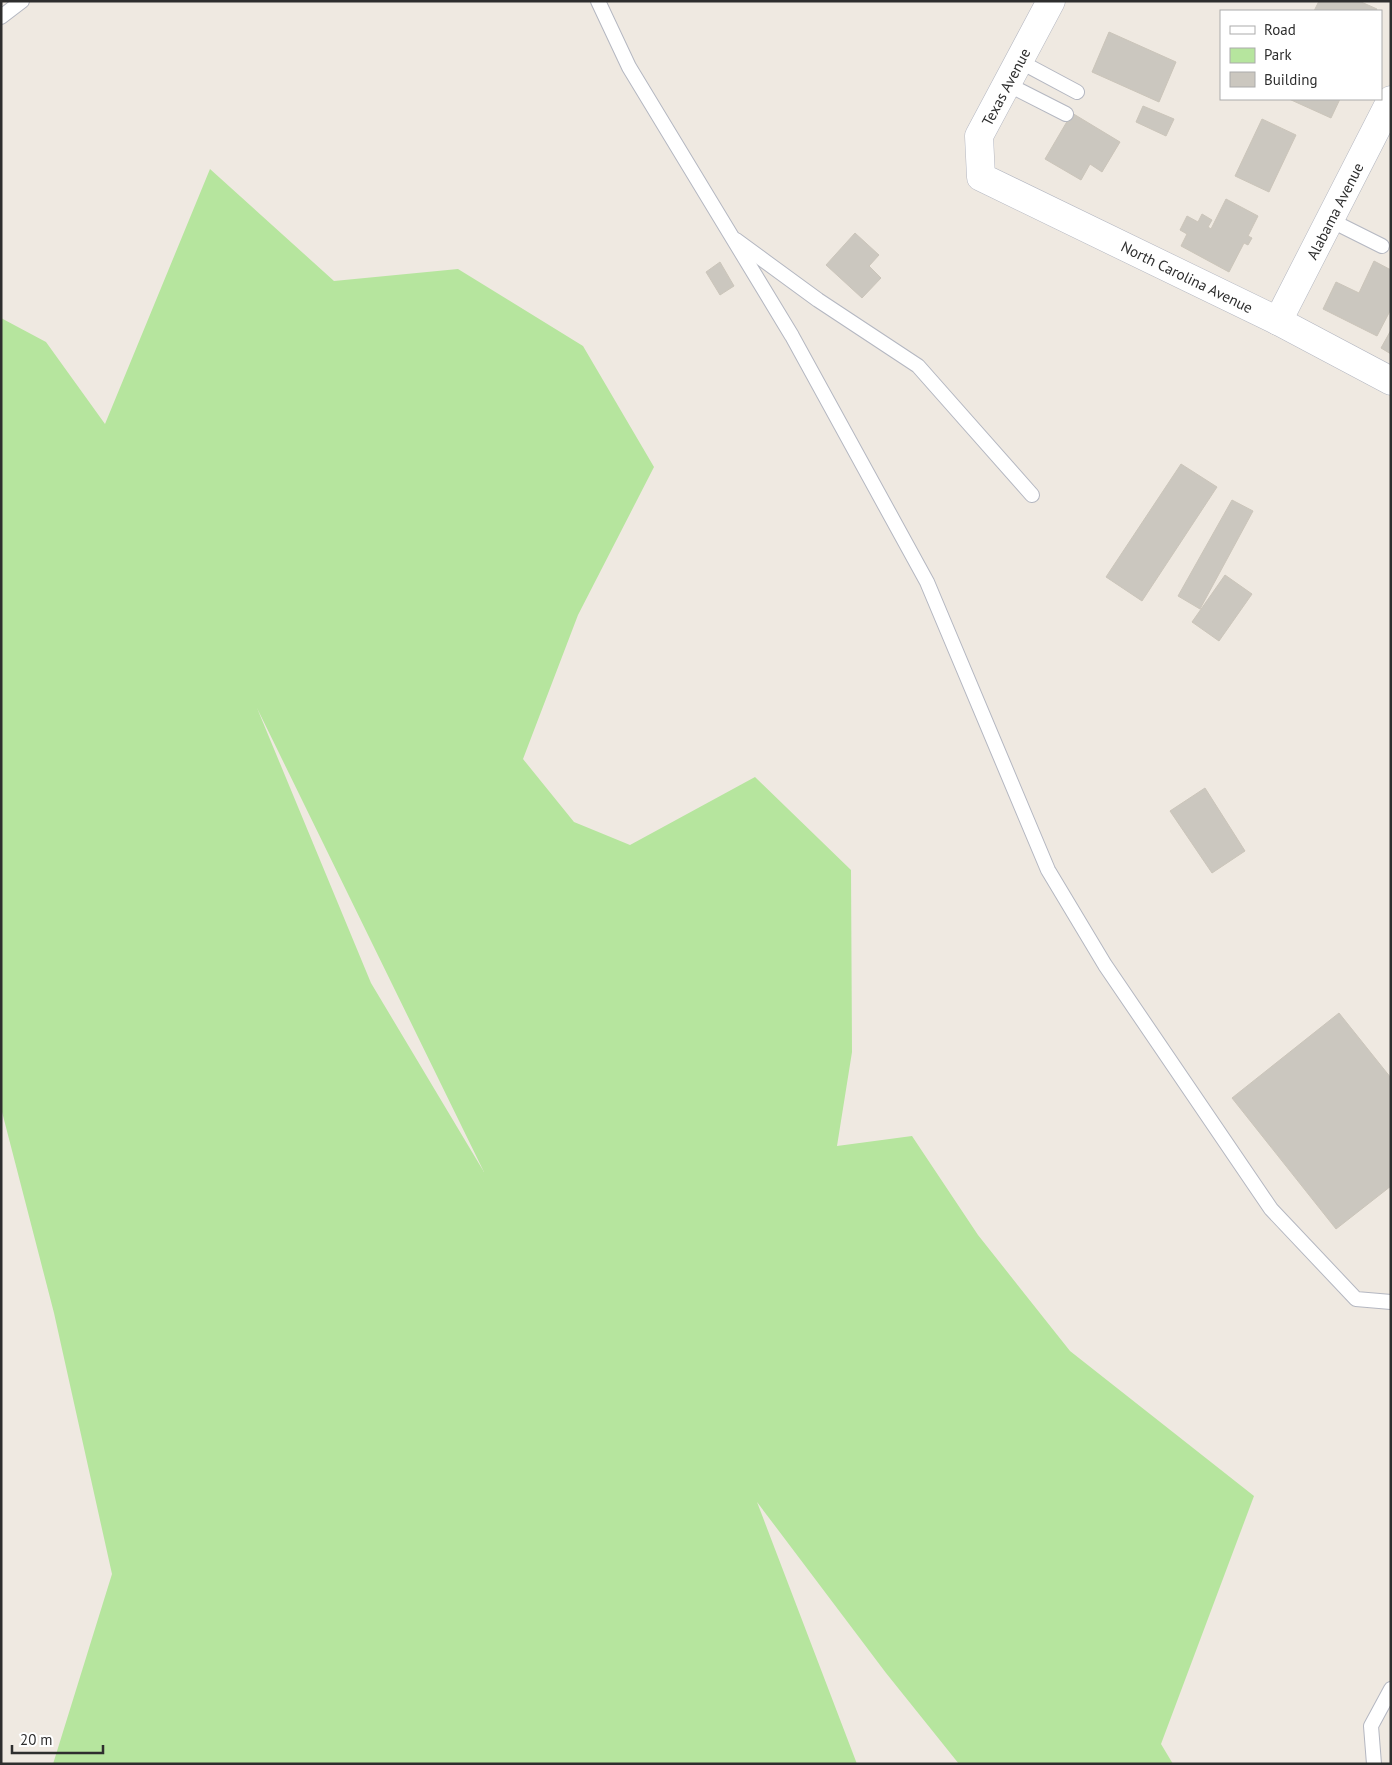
<svg xmlns="http://www.w3.org/2000/svg" width="1392" height="1765" font-family="'PT Sans',sans-serif">
<rect width="100%" height="100%" fill="#efe9e1"/>
<!-- green -->
<path fill="#b6e59e" fill-rule="evenodd" d="M210 169 334 281 458 269 583 346 654 467 578 615 523 759 574 822 630 845 755 777 851 870 852 1052 837 1146 912 1136 978 1235 1070 1351 1254 1496 1161 1744 1173 1764H959L886 1673 757 1502 857 1764H53L112 1574 54 1313 1 1108V318L46 342 105 424ZM257 708 484 1172 371 983Z"/>
<!-- building -->
<g fill="#cbc7bf" stroke="#cbc5ba">
<polygon points="1319,1 1359,1 1377,9 1376,11 1314,11"/>
<polygon points="1109,32 1176,62 1159,102 1092,72"/>
<polygon points="1289,99 1340,99 1331,118"/>
<polygon points="1143,106 1174,119 1166,136 1136,122"/>
<polygon points="1072,113 1120,142 1102,172 1090,164 1081,180 1045,159"/>
<polygon points="1262,119 1296,135 1269,192 1235,176"/>
<polygon points="1226,199 1258,216 1248,236 1252,238 1248,245 1244,243 1229,272 1181,246 1187,234 1180,230 1187,216 1198,222 1202,214 1212,220 1208,227 1211,229"/>
<polygon points="855,233 879,255 869,266 881,278 862,298 826,265"/>
<polygon points="1374,261 1391,270 1391,309 1377,336 1323,309 1336,282 1359,293"/>
<polygon points="720,262 734,286 720,295 706,272"/>
<polygon points="1391,330 1391,354 1381,348"/>
<polygon points="1181,464 1217,487 1142,601 1106,577"/>
<polygon points="1232,500 1253,511 1200,609 1178,596"/>
<polygon points="1225,575 1252,594 1219,641 1192,622"/>
<polygon points="1205,788 1245,851 1212,873 1170,811"/>
<polygon points="1339,1013 1391,1078 1391,1186 1336,1229 1232,1098"/>
</g>
<g fill="none" stroke-linecap="round" stroke-linejoin="round">
<defs>
<g id="lane">
<polyline points="598,1 629,67 792,336 927,582 1048,870 1105,965 1271,1209 1356,1299 1391,1302"/>
<polyline points="1,17 22,1"/>
<polyline points="1019,61 1077,92"/>
<polyline points="1007,84 1066,114"/>
<polyline points="1330,220 1382,246"/>
<polyline points="736,240 818,300 918,366 1032,495"/>
<polyline points="1374,1764 1371,1726 1391,1689"/>
</g>
<g id="street">
<polyline points="1051,1 979,136 981,177 1278,321 1391,381"/>
<polyline points="1278,321 1391,100"/>
</g>
</defs>
<!-- lane casing -->
<use href="#lane" stroke="#b4b7c1" stroke-width="16"/>
<!-- street casing -->
<use href="#street" stroke="#b4b7c1" stroke-width="29"/>
<!-- lane -->
<use href="#lane" stroke="#fff" stroke-width="14"/>
<!-- street -->
<use href="#street" stroke="#fff" stroke-width="28"/>
</g>
<g text-anchor="middle" dominant-baseline="central" stroke-width="4" stroke-linejoin="round" paint-order="stroke">
<!-- street labels -->
<g font-size="15" fill="#2e2e2e" stroke="#fff">
<text transform="translate(1006 87) rotate(-62)">Texas Avenue</text>
<text transform="translate(1335 211) rotate(-63)">Alabama Avenue</text>
<text transform="translate(1187 277) rotate(26)">North Carolina Avenue</text>
</g>
</g>
<!-- border -->
<rect width="1392" height="1765" fill="none" stroke="#2e2e2e" stroke-width="5"/>
<!-- legend -->
<rect x="1220" y="10" width="162" height="90" fill="#ffffff" stroke="#ababab"/>
<rect x="1230" y="26" width="25" height="8" fill="#ffffff" stroke="#ababab"/>
<text x="1264" y="35" font-size="15" fill="#2e2e2e">Road</text>
<rect x="1230" y="48" width="25" height="15" fill="#b6e59e" stroke="#ababab"/>
<text x="1264" y="60" font-size="15" fill="#2e2e2e">Park</text>
<rect x="1230" y="72" width="25" height="15" fill="#cbc7bf" stroke="#ababab"/>
<text x="1264" y="85" font-size="15" fill="#2e2e2e">Building</text>
<!-- scale -->
<path d="M12 1745v8h91v-8" fill="none" stroke="#2e2e2e" stroke-width="2.5"/>
<text x="20" y="1745" font-size="15" fill="#2e2e2e" stroke="#ffffff" stroke-width="4" paint-order="stroke">20 m</text>
</svg>
